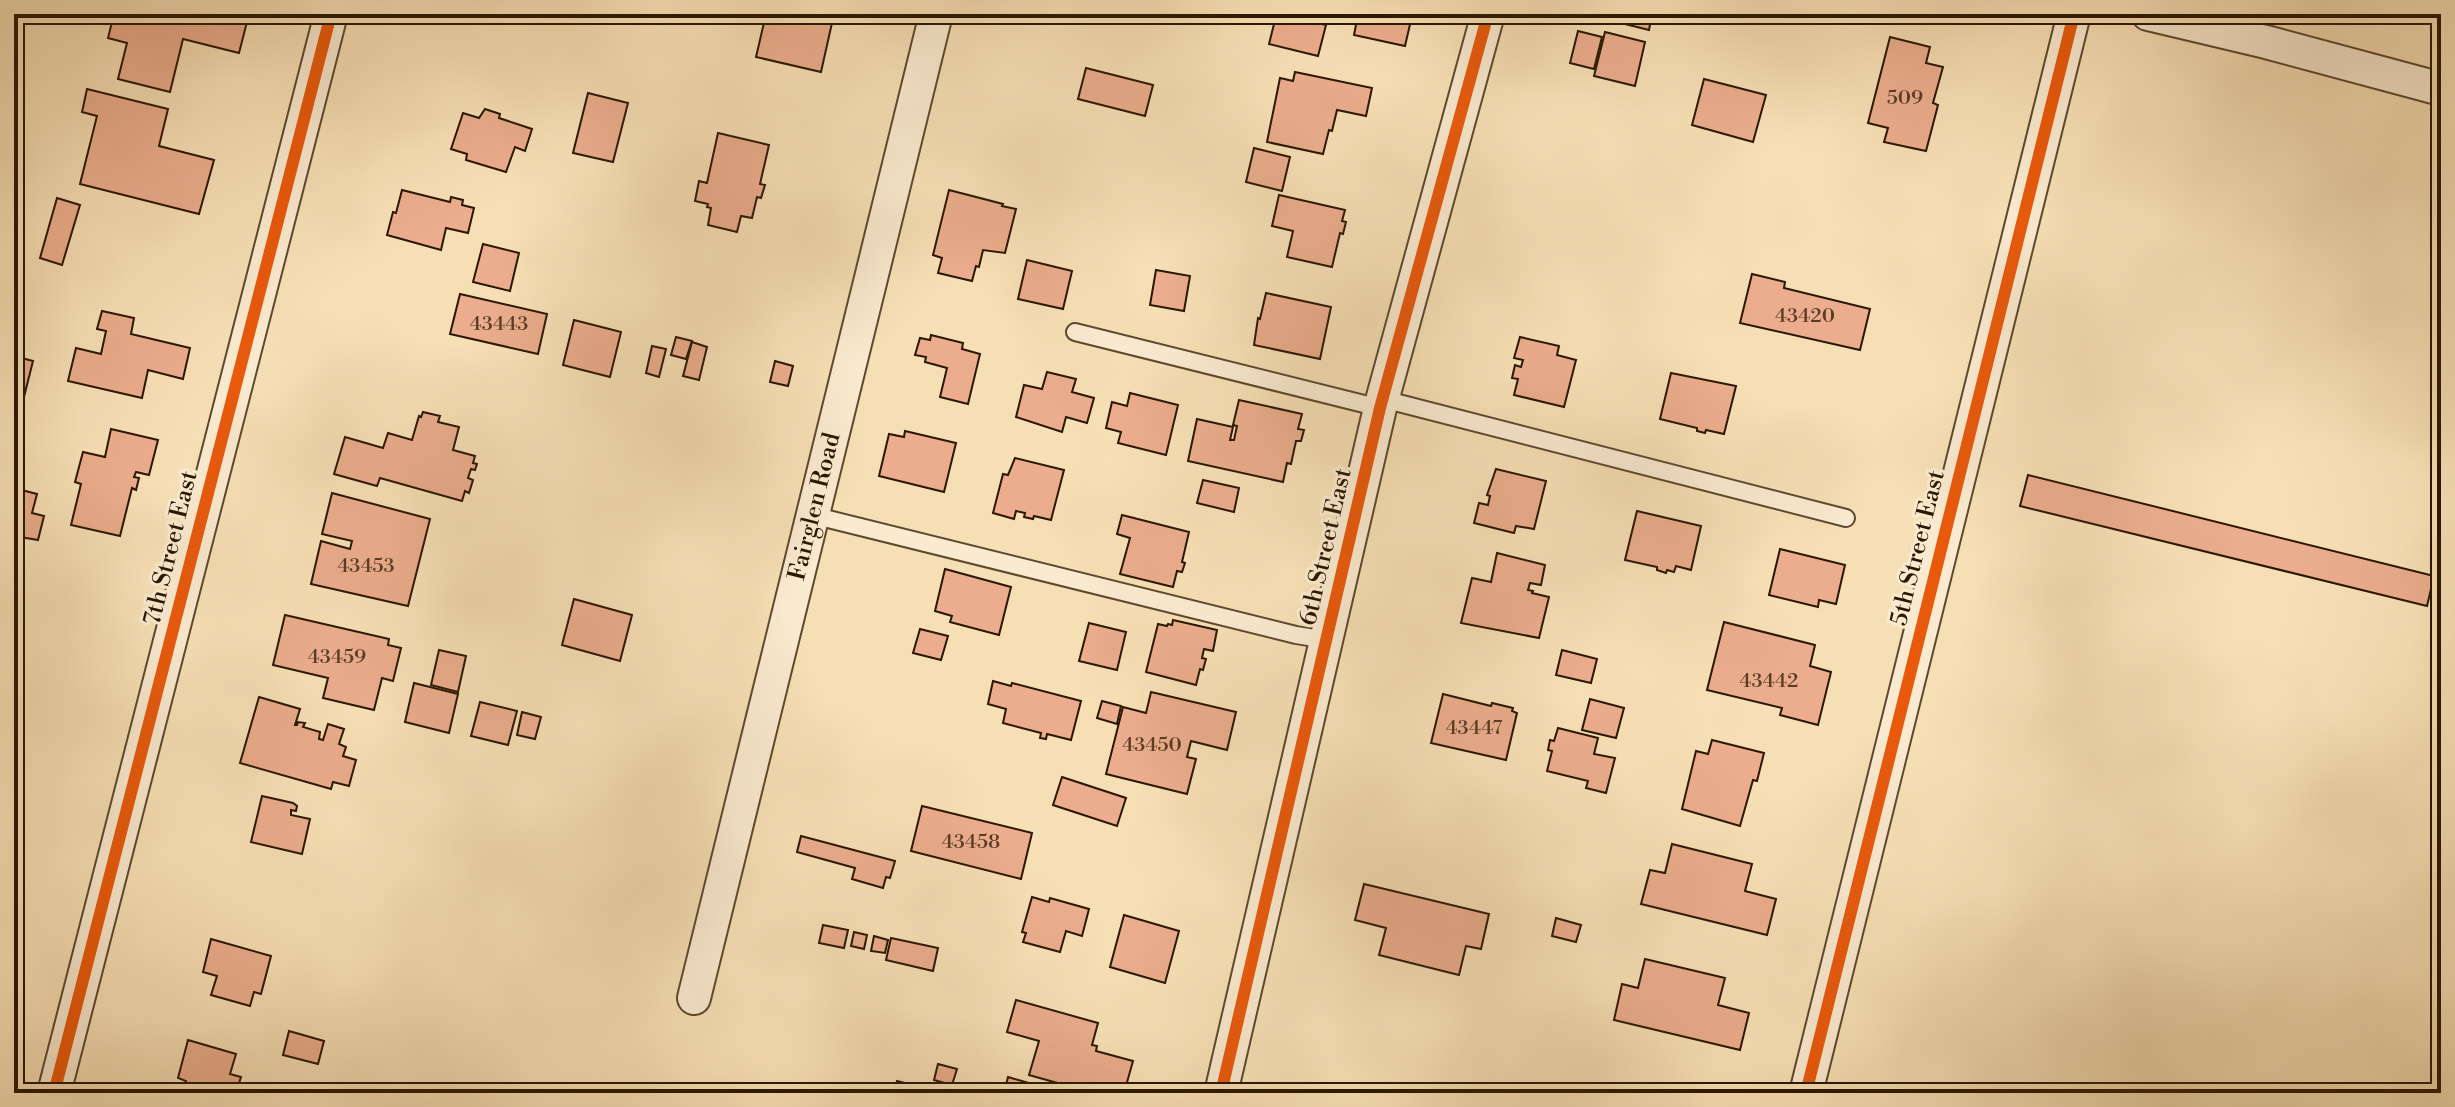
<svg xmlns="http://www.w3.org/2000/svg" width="2455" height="1107" font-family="'Libre Bodoni',serif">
<rect width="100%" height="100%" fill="#f7dfb5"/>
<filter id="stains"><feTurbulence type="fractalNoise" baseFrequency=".0025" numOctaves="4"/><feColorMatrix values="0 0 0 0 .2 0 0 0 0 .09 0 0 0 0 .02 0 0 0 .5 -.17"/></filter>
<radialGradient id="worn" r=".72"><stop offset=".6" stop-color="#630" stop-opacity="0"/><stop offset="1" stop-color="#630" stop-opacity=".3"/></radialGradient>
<!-- building -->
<g fill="#ebad8d" stroke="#2a1700" stroke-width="2">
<polygon points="114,14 249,14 239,53 183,39 170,92 118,79 127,43 108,38"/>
<polygon points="766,14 834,14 821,72 756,57"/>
<polygon points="1290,14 1316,14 1314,22 1326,25 1318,56 1269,44 1275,20 1288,23"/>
<polygon points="1358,14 1380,14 1411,20 1405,46 1354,35"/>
<polygon points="1585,14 1652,14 1649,30"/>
<polygon points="1578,31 1602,37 1594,69 1570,63"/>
<polygon points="1605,32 1645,42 1635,86 1594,76"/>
<polygon points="1890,37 1930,47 1926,63 1943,67 1933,103 1938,105 1926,151 1884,142 1888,128 1868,123"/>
<polygon points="1086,68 1153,85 1145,116 1078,99"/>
<polygon points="1295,72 1372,88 1366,116 1337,110 1332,131 1329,130 1323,154 1267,142 1280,78 1293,81"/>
<polygon points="1704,79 1766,95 1753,142 1692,125"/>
<polygon points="87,89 168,109 159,146 214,160 199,214 80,184 97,116 82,112"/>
<polygon points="588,93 628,103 613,162 573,153"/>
<polygon points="485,109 500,114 499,118 532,129 525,151 515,147 506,172 466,160 467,154 451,149 463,113 479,118"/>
<polygon points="718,133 769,145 760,184 765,185 761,198 757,197 752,218 741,216 737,232 708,225 711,208 707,207 708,204 695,201 699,181 707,183"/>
<polygon points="1254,148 1290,157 1282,191 1246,182"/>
<polygon points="402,190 450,202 451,197 463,200 462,205 474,208 468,233 446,228 441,250 387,235 393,212 396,213"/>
<polygon points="949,190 1003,204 1002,206 1016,209 1005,253 983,250 979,267 976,266 972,281 938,273 942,258 933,255"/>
<polygon points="1279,195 1345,210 1342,221 1346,222 1343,234 1340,233 1332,267 1287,257 1293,231 1272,226"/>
<polygon points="57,198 80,205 62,265 40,258"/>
<polygon points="483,244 519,253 510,291 473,282"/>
<polygon points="1027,260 1072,271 1063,309 1018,299"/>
<polygon points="1156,270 1190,276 1184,311 1150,305"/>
<polygon points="1752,274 1785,282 1784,288 1870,309 1860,350 1740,323"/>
<polygon points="1266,293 1331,307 1320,359 1254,345 1258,318 1260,319"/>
<polygon points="460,294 547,314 538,354 450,334"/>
<polygon points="102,311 134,318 131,334 190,348 183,379 148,370 142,398 68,381 76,348 101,354 106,331 97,329"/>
<polygon points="574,320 621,332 610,377 563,365"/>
<polygon points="931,335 963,343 962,349 980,354 968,404 940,397 947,368 925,362 926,357 915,355 920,338 930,340"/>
<polygon points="676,337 692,341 686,359 671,355"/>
<polygon points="1520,337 1559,346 1557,355 1576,360 1564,407 1514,395 1518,379 1512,378 1515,365 1521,367 1523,360 1514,358"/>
<polygon points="692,342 707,347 699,380 683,376"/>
<polygon points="652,346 666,349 659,377 646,373"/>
<polygon points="14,356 33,361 24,397 14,394"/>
<polygon points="775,361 793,366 788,386 770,382"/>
<polygon points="1047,372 1076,379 1072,392 1094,398 1087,423 1066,417 1062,432 1016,417 1024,385 1042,389"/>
<polygon points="1671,373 1736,386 1724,434 1706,430 1705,433 1697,431 1697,428 1660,419"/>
<polygon points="1130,393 1178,405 1166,455 1118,443 1121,432 1106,428 1112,402 1127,406"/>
<polygon points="1239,400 1302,414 1298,429 1304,430 1301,441 1296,441 1291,464 1287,463 1283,482 1188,461 1197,419 1233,427 1230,440 1234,440 1237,426 1233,425"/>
<polygon points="423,412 440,416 438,422 459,427 453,450 475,456 473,463 477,464 475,470 471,469 468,478 473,480 469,493 465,491 462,501 380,478 377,486 334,474 345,437 383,448 388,433 412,440 419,416 421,417"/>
<polygon points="111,429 158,440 149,475 136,472 134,477 139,478 136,490 132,488 120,536 71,525 81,484 75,482 83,452 105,457"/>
<polygon points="905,431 956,443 944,492 879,476 889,434 904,437"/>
<polygon points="1015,458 1064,470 1051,520 1034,516 1033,519 1024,517 1025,513 1016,511 1014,519 993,513 1003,474 1008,475"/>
<polygon points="1496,469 1546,481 1534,529 1516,526 1514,533 1474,523 1479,503 1488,505 1490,496 1487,495"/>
<polygon points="2028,475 2434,576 2427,606 2020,506"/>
<polygon points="1203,480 1239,488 1234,512 1197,503"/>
<polygon points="14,488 37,494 32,513 44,516 38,540 14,536"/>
<polygon points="332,493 430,519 408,606 311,584 321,541 350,549 352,541 322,534"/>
<polygon points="1637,511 1701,526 1691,570 1676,566 1674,572 1667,570 1666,573 1657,570 1657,567 1625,560"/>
<polygon points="1122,515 1189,532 1182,562 1185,563 1182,572 1177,571 1173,587 1120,574 1130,538 1117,534"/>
<polygon points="1780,549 1845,565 1836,604 1819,600 1818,607 1769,595"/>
<polygon points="1497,553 1545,565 1541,585 1530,583 1528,590 1533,591 1532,593 1549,597 1539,638 1461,623 1472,578 1491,582"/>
<polygon points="945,569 1011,587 999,635 950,622 952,616 935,611"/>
<polygon points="574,599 632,615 620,661 562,645"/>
<polygon points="285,615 389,639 388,645 401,648 393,681 382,678 374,710 323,698 328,678 273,665"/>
<polygon points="1173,620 1217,630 1213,651 1204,649 1202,658 1206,659 1203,670 1200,669 1196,685 1146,672 1158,624 1167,626 1168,624 1172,625"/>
<polygon points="1724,622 1815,645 1810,666 1831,672 1818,725 1780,715 1782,708 1707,690"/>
<polygon points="1089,623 1126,632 1117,670 1079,661"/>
<polygon points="920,629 948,636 941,660 913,653"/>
<polygon points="439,650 466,656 458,692 431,685"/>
<polygon points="1562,650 1597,659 1591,683 1556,675"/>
<polygon points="993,681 1011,686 1012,683 1081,701 1071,740 1047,734 1046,739 1040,738 1041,733 1003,723 1006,709 988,704"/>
<polygon points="414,683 458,694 449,733 405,722"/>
<polygon points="1151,692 1236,712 1227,750 1191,741 1187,757 1196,759 1187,794 1106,774 1123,707 1146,713"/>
<polygon points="1443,694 1491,706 1492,703 1513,708 1512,711 1517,713 1506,760 1431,743"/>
<polygon points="259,697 300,709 295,725 297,725 298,722 305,723 303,727 320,732 319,739 323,740 328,724 344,729 339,744 346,747 343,756 356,760 349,786 333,782 331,789 240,763"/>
<polygon points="1590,699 1624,708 1616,738 1582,730"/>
<polygon points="1102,701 1121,706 1117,724 1097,718"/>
<polygon points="480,702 517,711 508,745 471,736"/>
<polygon points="522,712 541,717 535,739 517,735"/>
<polygon points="1558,728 1598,738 1594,754 1615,758 1606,793 1586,788 1588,781 1547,771 1552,751 1548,750 1550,740 1554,741"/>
<polygon points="1712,740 1764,753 1757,781 1753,780 1740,826 1682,809 1696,751 1708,754"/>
<polygon points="1062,777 1126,798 1117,826 1053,805"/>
<polygon points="262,796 293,803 297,806 296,811 291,810 291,815 310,819 302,854 251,842"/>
<polygon points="922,806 1032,833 1021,879 911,851"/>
<polygon points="801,836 895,861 890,878 886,877 883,888 852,879 855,868 797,852"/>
<polygon points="1672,844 1752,864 1745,891 1776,899 1767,935 1641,904 1650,870 1665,873"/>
<polygon points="1364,884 1489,914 1481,949 1466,946 1459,975 1379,955 1386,928 1355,920"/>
<polygon points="1032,897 1049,902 1050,898 1089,909 1082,936 1066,931 1060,952 1023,942 1026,933 1022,932"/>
<polygon points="1124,915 1179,931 1165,983 1110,967"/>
<polygon points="1556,918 1581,925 1576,942 1552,936"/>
<polygon points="823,925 848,930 844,948 819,943"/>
<polygon points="854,932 867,935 864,949 851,946"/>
<polygon points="874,936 888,940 885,953 871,951"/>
<polygon points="891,938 938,948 933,971 886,960"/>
<polygon points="211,939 271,956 261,994 254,992 250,1006 211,995 217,976 203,972"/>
<polygon points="1645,959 1725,978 1718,1005 1749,1013 1740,1050 1614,1020 1622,984 1638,988"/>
<polygon points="1016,1000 1098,1023 1092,1045 1097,1046 1096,1051 1133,1061 1124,1093 1093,1093 1029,1075 1039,1041 1007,1032"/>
<polygon points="289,1031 324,1041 318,1064 283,1055"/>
<polygon points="188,1040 236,1054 230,1074 241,1077 236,1093 182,1093 186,1081 178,1078"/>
<polygon points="938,1064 957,1069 952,1085 934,1080"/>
<polygon points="1008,1077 1032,1084 1029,1093 1004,1093"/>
<polygon points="897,1081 944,1093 894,1093"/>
</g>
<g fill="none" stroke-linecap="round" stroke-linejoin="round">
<defs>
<g id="service">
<polyline points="1075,332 1380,408"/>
<polyline points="1383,399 1846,518"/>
<polyline points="812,515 1296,635 1327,640"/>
</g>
<g id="minor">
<polyline points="2148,14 2266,42 2441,89"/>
<path id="s1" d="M694 998 936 14"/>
<polyline points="54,1093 331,14"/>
<polyline points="1221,1093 1380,408 1488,14"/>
<polyline points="1806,1093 2074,14"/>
</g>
</defs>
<!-- service casing -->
<use href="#service" stroke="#5d492d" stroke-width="20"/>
<!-- minor casing -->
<use href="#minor" stroke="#5d492d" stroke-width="36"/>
<!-- service -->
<use href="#service" stroke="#faeacf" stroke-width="16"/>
<!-- minor -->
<use href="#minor" stroke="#faeacf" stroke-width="32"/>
<defs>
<g id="cycleway">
<polyline points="54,1093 331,14"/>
<polyline points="1221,1093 1380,408 1488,14"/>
<polyline points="1806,1093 2074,14"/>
</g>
</defs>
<!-- cycleway casing -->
<use href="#cycleway" stroke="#faeacf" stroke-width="17"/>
<!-- cycleway -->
<use href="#cycleway" stroke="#e8590c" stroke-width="12"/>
</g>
<g text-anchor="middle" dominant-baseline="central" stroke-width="6" stroke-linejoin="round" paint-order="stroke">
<!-- number labels -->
<g font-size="20" fill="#5a3c23">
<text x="1905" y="98">509</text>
<text x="1805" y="316">43420</text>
<text x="499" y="324">43443</text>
<text x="366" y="566">43453</text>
<text x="337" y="657">43459</text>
<text x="1769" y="681">43442</text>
<text x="1474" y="728">43447</text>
<text x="1152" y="745">43450</text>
<text x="971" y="842">43458</text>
</g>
<!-- street labels -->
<g font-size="24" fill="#2a1700" stroke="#faeacf">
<text stroke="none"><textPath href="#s1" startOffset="506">Fairglen Road</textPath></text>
<text transform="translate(1326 547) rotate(-77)">6th Street East</text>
<text transform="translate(171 548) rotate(-76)">7th Street East</text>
<text transform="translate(1918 548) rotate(-76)">5th Street East</text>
</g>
</g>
<!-- margin -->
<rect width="2455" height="1107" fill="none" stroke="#f7dfb5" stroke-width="48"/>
<rect x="16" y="16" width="2423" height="1075" fill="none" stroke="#2a1700" stroke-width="4"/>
<rect x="24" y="24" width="2407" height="1059" fill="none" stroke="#2a1700" stroke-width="2"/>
<rect width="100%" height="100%" filter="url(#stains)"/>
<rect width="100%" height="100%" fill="url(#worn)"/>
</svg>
